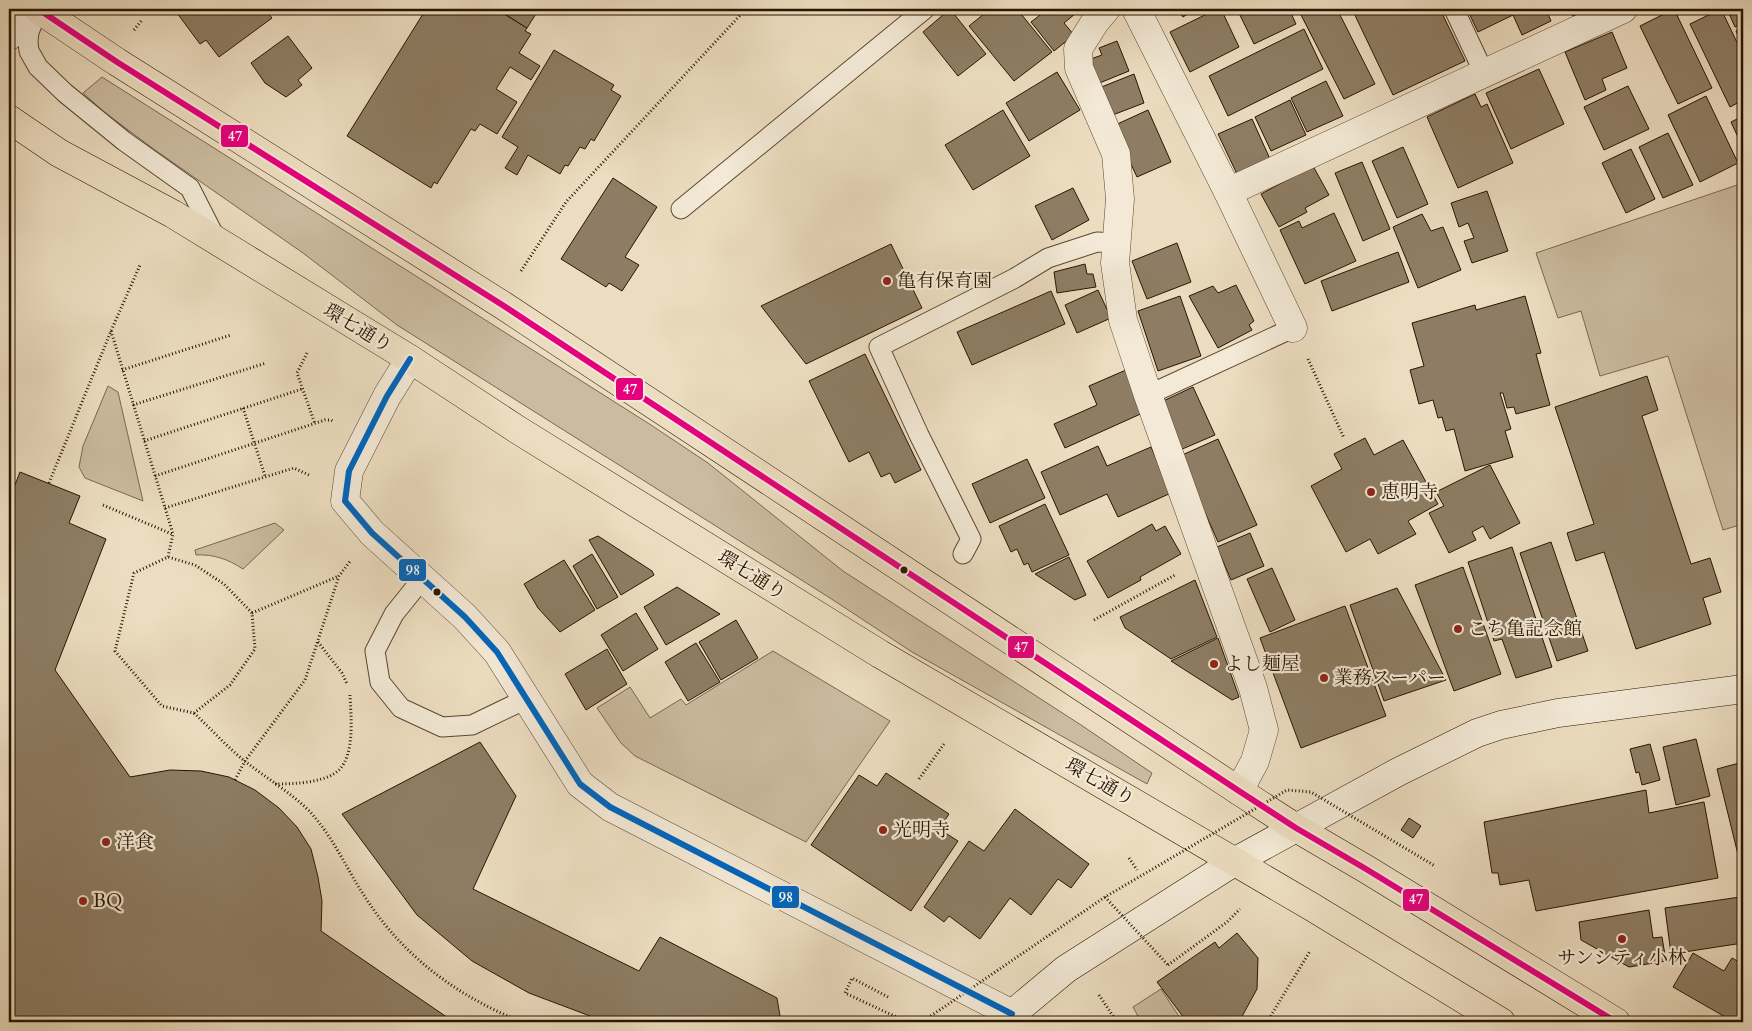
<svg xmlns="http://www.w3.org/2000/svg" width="1752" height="1031" font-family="Cardo,'Noto Serif JP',serif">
<rect width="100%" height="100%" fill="#ecddc0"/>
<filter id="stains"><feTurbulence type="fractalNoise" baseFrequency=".004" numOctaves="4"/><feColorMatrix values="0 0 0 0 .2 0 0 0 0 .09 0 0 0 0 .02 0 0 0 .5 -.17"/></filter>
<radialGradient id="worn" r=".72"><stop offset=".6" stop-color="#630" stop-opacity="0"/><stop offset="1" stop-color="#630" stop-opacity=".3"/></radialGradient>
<!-- green -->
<g fill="#cbbb9f" stroke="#7a6850">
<polygon points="102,77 651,425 708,463 843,571 1081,725 1152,773 1147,784 912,652 830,598 397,325 303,253 155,150 104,112 83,93"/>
<polygon points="1743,183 1743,524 1723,530 1668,356 1600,376 1581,311 1558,318 1536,253"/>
<polygon points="108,386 118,392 143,501 85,478 79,467 83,446"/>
<path d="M275 523 284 530 243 569C228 559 213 554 196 555L195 550Z"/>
<polygon points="773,651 890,721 806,842 635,756 621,743 597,708 630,687 650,718 681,699 686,705"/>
<polygon points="1161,989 1182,1021 1182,1022 1141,1022 1133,1007"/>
</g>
<!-- building -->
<g fill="#8e7d64" stroke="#291500">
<polygon points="174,9 265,9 272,18 219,57 206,40 200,44"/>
<polygon points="426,9 496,9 527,28 525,31 531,34 519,53 540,66 531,80 510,67 496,89 517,102 497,134 480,124 475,131 471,129 437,184 434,182 431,188 347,136"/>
<polygon points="497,9 539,9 527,28"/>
<polygon points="887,9 900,9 892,15"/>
<polygon points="950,9 986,54 958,76 923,32"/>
<polygon points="990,9 1017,9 1052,52 1014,81 969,26"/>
<polygon points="1048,9 1081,9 1064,23 1074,35 1054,51 1031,22"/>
<polygon points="1177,9 1195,9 1183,17"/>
<polygon points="1217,9 1221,9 1239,47 1190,72 1170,32"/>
<polygon points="1237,9 1289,9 1296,24 1254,44"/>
<polygon points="1298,9 1337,9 1375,84 1344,99"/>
<polygon points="1352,9 1440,9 1465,61 1393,95"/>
<polygon points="1467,9 1546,9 1551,21 1522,35 1513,15 1478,32"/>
<polygon points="1570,9 1588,9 1573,16"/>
<polygon points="1674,9 1712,88 1678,104 1640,26"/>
<polygon points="1721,9 1743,55 1743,100 1730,107 1690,24"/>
<polygon points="1727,9 1743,9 1743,23 1735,27"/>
<polygon points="1743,28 1743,46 1736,31"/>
<polygon points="1304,29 1323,69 1228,116 1209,76"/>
<polygon points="1612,32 1627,68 1602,79 1606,90 1585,100 1565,52"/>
<polygon points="288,36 312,68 298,80 302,85 286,97 265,83 251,63"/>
<polygon points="1117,41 1129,71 1097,84 1088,60 1102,55 1099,48"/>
<polygon points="554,50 614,85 611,90 621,96 594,141 591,139 585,149 580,147 568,166 565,165 560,174 528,155 517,175 505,168 518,147 502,137"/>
<polygon points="1539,69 1564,124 1511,149 1486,93"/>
<polygon points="1057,72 1080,110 1029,141 1006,103"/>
<polygon points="1134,74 1144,103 1110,116 1099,88"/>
<polygon points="1326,81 1343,116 1307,132 1291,98"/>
<polygon points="1628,86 1649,129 1604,150 1584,107"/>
<polygon points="1475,94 1481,107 1487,104 1513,163 1458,188 1427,117"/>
<polygon points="1706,96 1738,163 1700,182 1668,115"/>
<polygon points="1290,100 1306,135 1271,151 1255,117"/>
<polygon points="1003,110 1030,156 973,190 945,145"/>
<polygon points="1148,110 1171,162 1137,177 1113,126"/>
<polygon points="1743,116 1743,148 1731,122"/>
<polygon points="1252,119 1270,159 1237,174 1218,134"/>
<polygon points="1668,133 1693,185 1663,198 1639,147"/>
<polygon points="1403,147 1428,204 1397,218 1372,161"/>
<polygon points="1631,149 1655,199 1626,213 1602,163"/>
<polygon points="1362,162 1390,229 1363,241 1335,173"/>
<polygon points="1313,166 1329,195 1305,208 1307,212 1279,227 1261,194"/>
<polygon points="613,178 657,207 625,257 639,265 622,291 609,283 606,287 561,259"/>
<polygon points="1073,188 1089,220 1052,240 1035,206"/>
<polygon points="1487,191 1508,251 1472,263 1464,241 1474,238 1468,223 1459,227 1451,203"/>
<polygon points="1334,213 1356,261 1305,284 1280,230 1299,221 1302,228"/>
<polygon points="1422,214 1431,231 1443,227 1461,270 1418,288 1393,227"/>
<polygon points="1177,243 1191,282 1147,299 1132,261"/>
<polygon points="891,244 922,308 806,364 761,306"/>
<polygon points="1398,252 1409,282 1332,311 1321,281"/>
<polygon points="1085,264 1087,274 1093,274 1096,287 1057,293 1054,272"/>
<polygon points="1236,285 1254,321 1249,325 1252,330 1218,348 1189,296 1213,286 1218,293"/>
<polygon points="1098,290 1111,318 1077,333 1065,305"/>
<polygon points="1051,291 1065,324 972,365 957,332"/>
<polygon points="1180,296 1201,356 1158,371 1138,311"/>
<polygon points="1525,296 1541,353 1536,354 1550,405 1516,414 1514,407 1507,408 1503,393 1500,393 1511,429 1505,431 1513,457 1465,471 1454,429 1446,431 1442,417 1438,418 1433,400 1419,404 1410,370 1424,366 1412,323 1475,305 1476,310"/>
<polygon points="865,354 921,470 895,483 890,473 881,477 869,452 849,462 809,381"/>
<polygon points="1126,370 1145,412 1065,448 1054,424 1097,405 1089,386"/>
<polygon points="1647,376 1658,410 1642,416 1691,564 1710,558 1721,592 1703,598 1711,624 1636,649 1604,552 1576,561 1567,533 1594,524 1555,407"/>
<polygon points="1193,387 1215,435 1180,450 1159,403"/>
<polygon points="1365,438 1374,455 1403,440 1438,504 1408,521 1416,534 1378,554 1370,539 1346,552 1311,486 1342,469 1334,454"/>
<polygon points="1218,439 1257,525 1218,542 1180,456"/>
<polygon points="1098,446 1107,466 1151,447 1171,493 1118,517 1107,494 1060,515 1041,472"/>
<polygon points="1027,459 1045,498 990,523 972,484"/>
<polygon points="1490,465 1520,523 1490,539 1483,526 1472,532 1476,540 1449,553 1429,513 1444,506 1436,492"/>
<polygon points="20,472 80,496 69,523 106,539 55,670 130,777 170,770 201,771 229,777 255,790 279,808 297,827 311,849 318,877 322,901 321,931 454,1022 9,1022 9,500"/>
<polygon points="1045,504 1069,555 1032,572 1028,563 1024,565 1017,549 1011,552 999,526"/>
<polygon points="1152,524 1156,531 1165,526 1181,554 1140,577 1141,580 1108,598 1087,561"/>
<polygon points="1250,533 1264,566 1231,580 1217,547"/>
<polygon points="598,536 652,571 654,575 621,595 589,540"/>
<polygon points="1551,542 1588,651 1557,661 1520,553"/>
<polygon points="1512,547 1552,667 1516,678 1502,639 1494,641 1468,562"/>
<polygon points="592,554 618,597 597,609 573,566"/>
<polygon points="1069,557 1086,595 1075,600 1035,574"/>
<polygon points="564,560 595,610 560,632 538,608 524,584"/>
<polygon points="1463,567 1501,674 1454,691 1415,585"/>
<polygon points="1272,568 1295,620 1270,632 1247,579"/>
<polygon points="1195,580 1217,637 1171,659 1125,628 1120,617"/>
<polygon points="677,587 720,614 666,645 644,607"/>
<polygon points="1397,588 1446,680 1384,701 1350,605"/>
<polygon points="1345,606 1386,716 1301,748 1260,638"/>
<polygon points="636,613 658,649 623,671 601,635"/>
<polygon points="736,620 758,658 721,680 699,642"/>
<polygon points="1218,638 1239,697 1232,700 1171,661"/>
<polygon points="696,643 720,682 688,701 665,662"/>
<polygon points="607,649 627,684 586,710 565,674"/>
<polygon points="1696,739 1710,796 1676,805 1663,747"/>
<polygon points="480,742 516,796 473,889 639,971 660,937 777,998 780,1016 753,1022 606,1022 529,993 472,961 417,915 342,814"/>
<polygon points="1650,744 1660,780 1642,785 1639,772 1636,773 1630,749"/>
<polygon points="1743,762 1743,875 1717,769"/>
<polygon points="886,773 949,814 939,829 958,841 911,911 811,845 859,775 877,786"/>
<polygon points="1646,790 1649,813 1704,802 1718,878 1536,911 1529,880 1500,885 1498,873 1492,873 1484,822"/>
<polygon points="1015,809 1089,864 1071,888 1058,879 1031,915 1010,898 980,939 949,916 944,922 924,907 969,841 984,851"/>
<polygon points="1409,818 1421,826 1413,838 1401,830"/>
<polygon points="1740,897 1743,917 1743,943 1671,954 1665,908"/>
<polygon points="1649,910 1653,938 1662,937 1666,961 1629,967 1581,940 1579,922"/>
<polygon points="1237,933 1258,958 1257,989 1239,1022 1187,1022 1157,982 1215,942 1219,948"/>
<polygon points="1693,953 1724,971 1732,958 1743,964 1743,1022 1734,1022 1673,987"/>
</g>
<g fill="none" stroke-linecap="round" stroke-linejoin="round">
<defs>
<g id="lane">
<polyline points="1454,9 1484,73"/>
<polyline points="37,12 29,32 28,42 29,51 38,67 65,93 124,141 190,188 217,241"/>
<polyline points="681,209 925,9"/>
<polyline points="1148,395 1293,328"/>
<polyline points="963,554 971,539 919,435 879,347 1015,278 1048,258 1097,242 1117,243"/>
<polyline points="422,579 394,614 375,651 380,682 401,708 442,727 472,725 526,699"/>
</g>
<g id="street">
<polyline points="1106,9 1095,22 1078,49 1079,68 1116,154 1120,199 1115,263 1123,320 1148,395 1253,688 1264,730 1255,761 1239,791"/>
<polyline points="1136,9 1228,192 1293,328"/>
<polyline points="1228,192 1623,9"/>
<polyline points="410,359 387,396 349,471 345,501 372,533 465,617 497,652 580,784 610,807 1012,1014"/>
</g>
<g id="secondary">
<polyline points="9,36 39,9"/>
<polyline points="1012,1022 1012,1014 1066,969 1234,862 1398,772 1477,733 1501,725 1558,713 1743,689"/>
</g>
<g id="primary">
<polyline points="38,9 117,62 504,306 1239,791 1296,828 1366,869 1616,1022"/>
<polyline points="9,119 59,153 173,214 410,359 518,430 880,654 1312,907 1501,1022"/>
</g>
</defs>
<!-- lane casing -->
<use href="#lane" stroke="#5a4730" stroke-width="21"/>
<!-- street casing -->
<use href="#street" stroke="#5a4730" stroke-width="29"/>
<!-- secondary casing -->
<use href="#secondary" stroke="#291500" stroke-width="29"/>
<!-- primary casing -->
<use href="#primary" stroke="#291500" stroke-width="29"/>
<!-- path -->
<g stroke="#291500" stroke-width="3" stroke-dasharray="1 2.5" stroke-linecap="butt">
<polyline points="134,30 142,20"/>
<polyline points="521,271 566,202 746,9"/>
<polyline points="111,331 173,534 168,557 134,573 115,651 162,706 194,713 230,685 255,649 252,613 224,584 195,565 168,557"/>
<polyline points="307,353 297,373 315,424"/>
<polyline points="1308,359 1344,438"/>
<polyline points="122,370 231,335"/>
<polyline points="133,405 266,363"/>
<polyline points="243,408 265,476"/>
<polyline points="144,441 302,389"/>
<polyline points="155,476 325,420 331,420 334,422"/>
<polyline points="49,483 111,331 140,265"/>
<polyline points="103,505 172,534"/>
<polyline points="165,508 294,468 311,476"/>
<polyline points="252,613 339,576"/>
<polyline points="1094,620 1175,575"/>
<polyline points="318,642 342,673 347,684"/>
<path d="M194 713C211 729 228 748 246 762 266 778 296 796 312 814 335 840 348 872 367 900 405 958 459 997 522 1022"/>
<polyline points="919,779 944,744"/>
<polyline points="235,780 245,761 305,680 339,576 351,560"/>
<path d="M275 784C293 784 325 783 339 770 355 754 351 716 350 695"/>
<polyline points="1129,858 1137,870"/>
<polyline points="1168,965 1227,922 1240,909"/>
<polyline points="1099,995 1117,1022"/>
<polyline points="888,997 852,978 845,993 907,1022"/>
<polyline points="1267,1022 1310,951"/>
</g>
<!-- lane -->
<use href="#lane" stroke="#f3e9d6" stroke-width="19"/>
<!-- street -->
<use href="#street" stroke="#f3e9d6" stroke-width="28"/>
<!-- secondary -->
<use href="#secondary" stroke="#f3e9d6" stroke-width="28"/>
<!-- primary -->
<use href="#primary" stroke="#ecddc0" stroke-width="28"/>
<!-- path-bridge -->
<g stroke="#291500" stroke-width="3" stroke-dasharray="1 2.5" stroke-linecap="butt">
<polyline points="1105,897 1168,965"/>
<polyline points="922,1022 1105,897 1287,790 1311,792 1435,866"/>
</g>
<defs>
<polyline id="bus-1" points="38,9 117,62 504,306 1239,791 1296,828 1366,869 1616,1022"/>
<polyline id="bus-2" points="410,359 387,396 349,471 345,501 372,533 465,617 497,652 580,784 610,807 1012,1014"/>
</defs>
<!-- bus-1 casing -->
<use href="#bus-1" stroke="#f3e9d6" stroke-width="10"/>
<!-- bus-2 casing -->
<use href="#bus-2" stroke="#f3e9d6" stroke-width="10"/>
<!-- bus-1 -->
<use href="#bus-1" stroke="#e5007d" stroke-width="6"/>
<!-- bus-2 -->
<use href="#bus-2" stroke="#0065bd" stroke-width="6"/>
</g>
<!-- markers -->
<g fill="#8f2418" stroke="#f3e9d6" stroke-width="2">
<circle cx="887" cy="281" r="5"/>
<circle cx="1371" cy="492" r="5"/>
<circle cx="1458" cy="629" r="5"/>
<circle cx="1214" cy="664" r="5"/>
<circle cx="1324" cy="678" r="5"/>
<circle cx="883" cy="830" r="5"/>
<circle cx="106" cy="842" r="5"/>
<circle cx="83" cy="901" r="5"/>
<circle cx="1622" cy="939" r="5"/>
</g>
<g fill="#291500" stroke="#f3e9d6" stroke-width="2">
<circle cx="904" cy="570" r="4.5"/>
<circle cx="437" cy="592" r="4.5"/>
</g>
<g text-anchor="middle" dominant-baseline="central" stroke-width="4.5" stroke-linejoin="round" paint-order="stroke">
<!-- poi labels -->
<g font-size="19" fill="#291500" stroke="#f3e9d6" text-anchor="start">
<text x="897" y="281">亀有保育園</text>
<text x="1381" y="492">恵明寺</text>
<text x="1468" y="629">こち亀記念館</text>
<text x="1224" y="664">よし麺屋</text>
<text x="1334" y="678">業務スーパー</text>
<text x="893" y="830">光明寺</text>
<text x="116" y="842">洋食</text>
<text x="93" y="901">BQ</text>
<text x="1622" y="958" text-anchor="middle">サンシティ小林</text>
</g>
<!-- street labels -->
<g font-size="19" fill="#291500" stroke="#f3e9d6">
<text transform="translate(358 328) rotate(31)">環七通り</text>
<text transform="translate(752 575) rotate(32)">環七通り</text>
<text transform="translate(1100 782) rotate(30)">環七通り</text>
</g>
</g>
<g stroke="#f3e9d6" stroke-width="2">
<rect x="220" y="124" width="29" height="24" rx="5" fill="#e5007d"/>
<rect x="615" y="377" width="29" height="24" rx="5" fill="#e5007d"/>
<rect x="398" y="558" width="29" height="24" rx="5" fill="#0065bd"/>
<rect x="1007" y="635" width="28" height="24" rx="5" fill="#e5007d"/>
<rect x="771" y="885" width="29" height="24" rx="5" fill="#0065bd"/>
<rect x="1402" y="888" width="28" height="24" rx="5" fill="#e5007d"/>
</g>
<g font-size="14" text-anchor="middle" font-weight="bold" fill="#fff">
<text x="235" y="141">47</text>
<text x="630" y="394">47</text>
<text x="413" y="575">98</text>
<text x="1021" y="652">47</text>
<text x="786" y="902">98</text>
<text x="1416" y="904">47</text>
</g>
<!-- margin -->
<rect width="1752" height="1031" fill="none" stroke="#ecddc0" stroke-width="30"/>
<rect x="10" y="10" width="1732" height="1011" fill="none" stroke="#291500" stroke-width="2.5"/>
<rect x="15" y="15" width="1722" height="1001" fill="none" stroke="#291500"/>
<rect width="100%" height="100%" filter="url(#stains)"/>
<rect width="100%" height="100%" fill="url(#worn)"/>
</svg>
